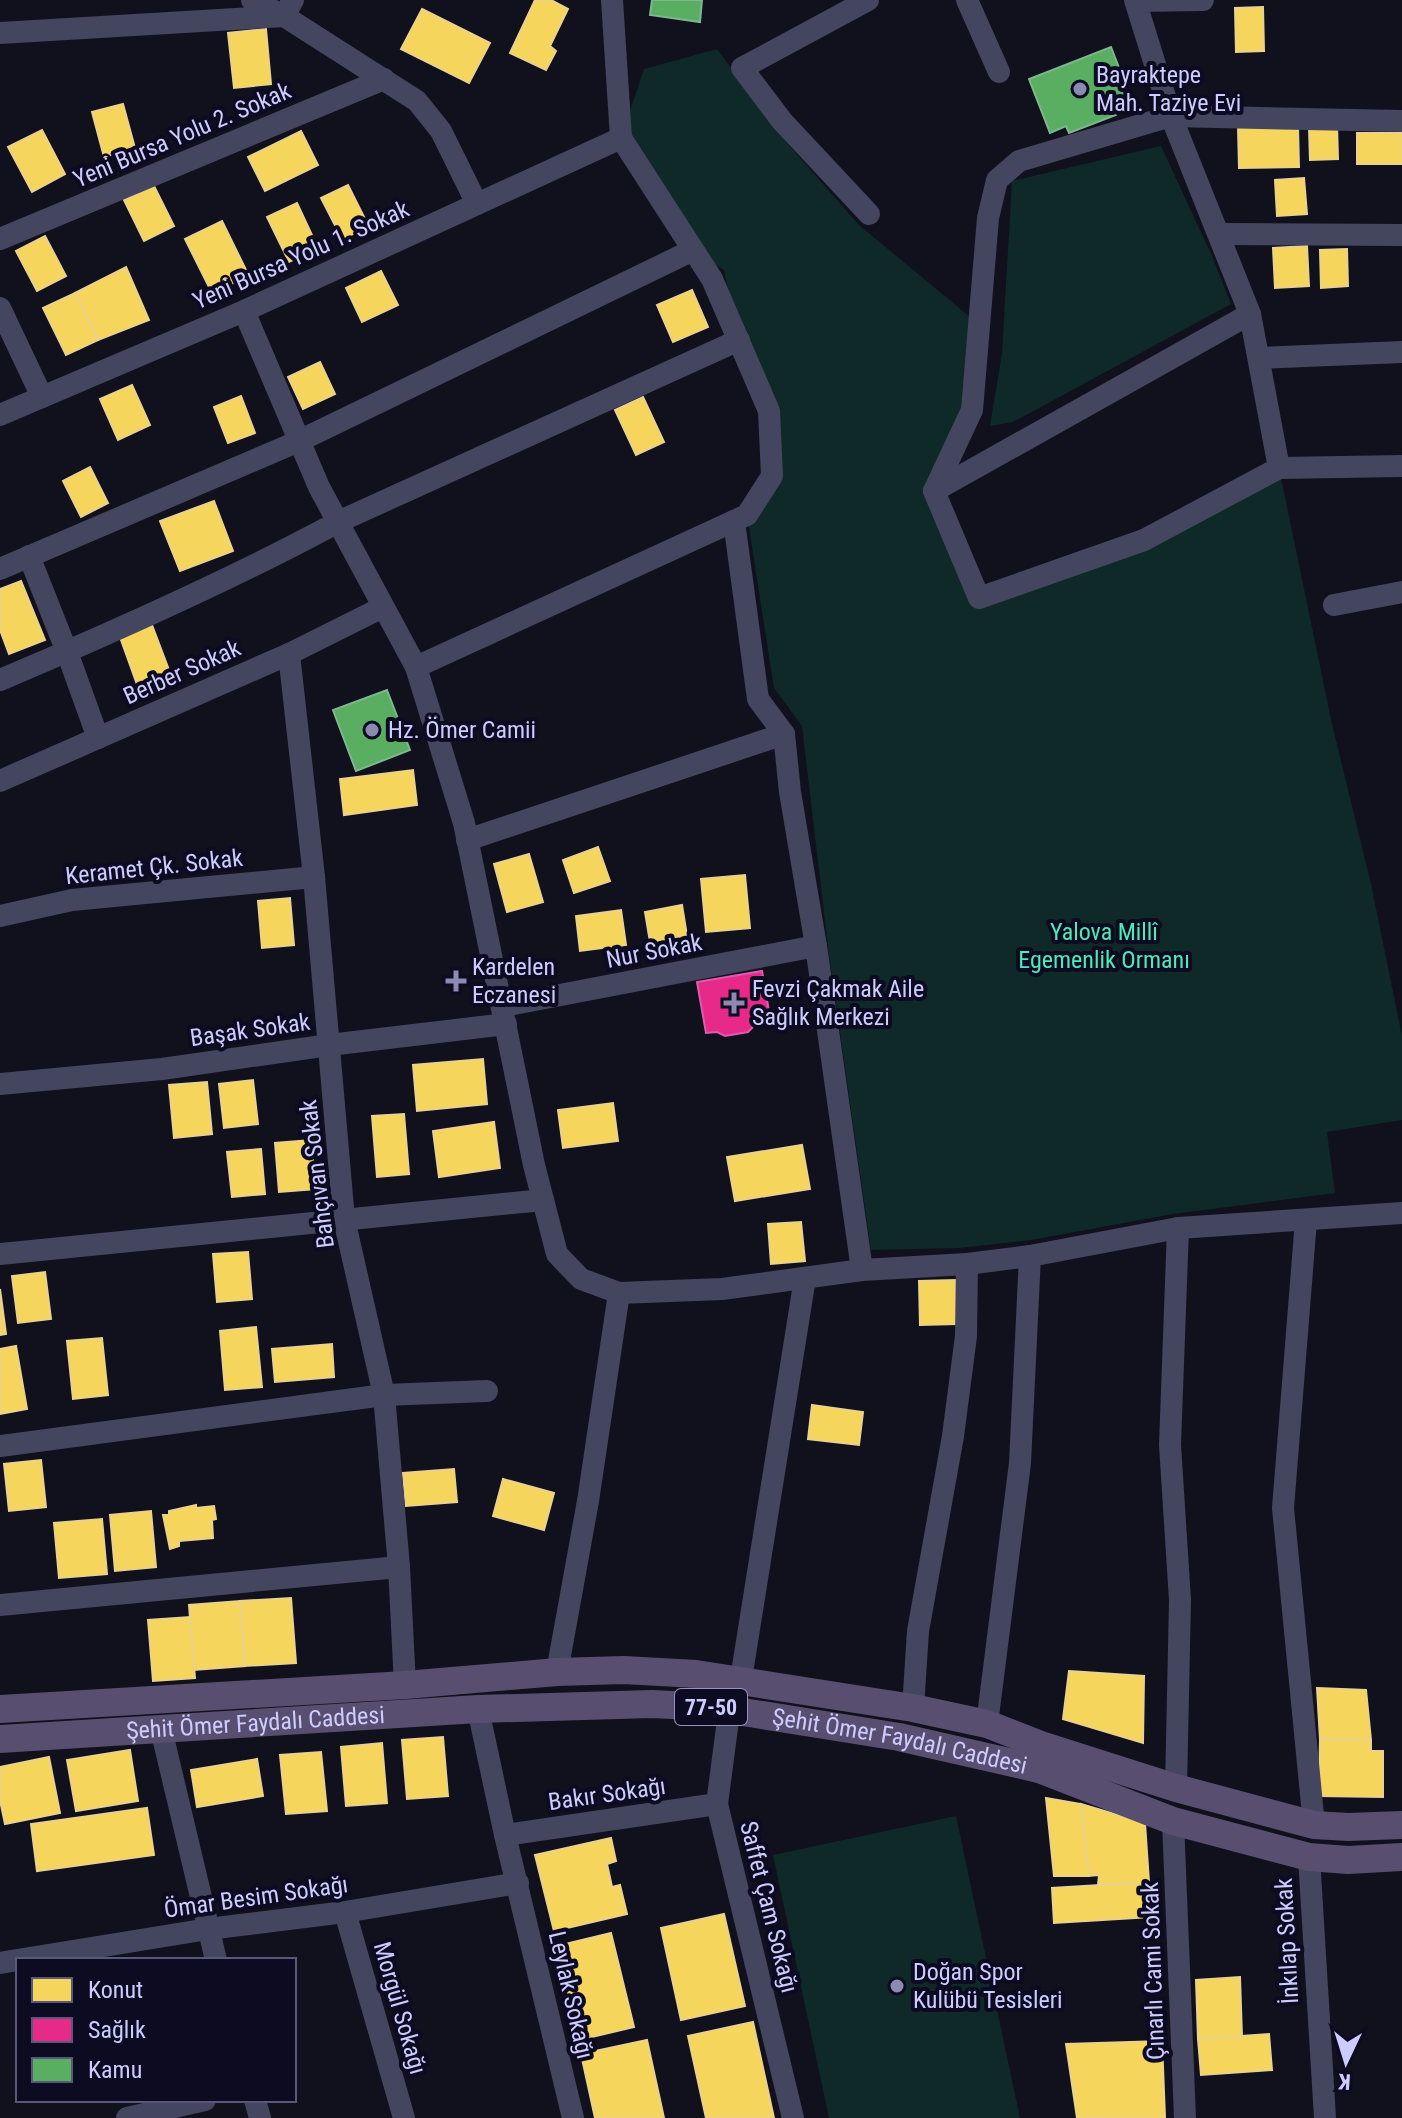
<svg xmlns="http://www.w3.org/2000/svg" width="1402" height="2118" font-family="'Roboto Condensed',sans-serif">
<rect width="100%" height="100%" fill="#11101d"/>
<!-- green -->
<g fill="#0e2927">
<polygon points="717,49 787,143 859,225 981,326 972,410 934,491 979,597 1144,540 1279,468 1332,724 1371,884 1402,1036 1402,1120 1327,1132 1335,1193 1173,1214 1031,1240 959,1248 871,1250 829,955 802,726 774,688 747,515 772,475 769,411 739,340 724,270 693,250 621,138 644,69"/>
<polygon points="1161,146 1212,256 1231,304 1013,422 990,426 1002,353 1012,181"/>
<polygon points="956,1816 1020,2118 829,2118 773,1855"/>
</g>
<!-- homes -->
<g fill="#f6d55c" stroke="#ead28d" stroke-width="2">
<polygon points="535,0 551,0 568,9 550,46 556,51 546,70 510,53"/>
<polygon points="1263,7 1264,51 1236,52 1235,8"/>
<polygon points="422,9 490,43 469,83 401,49"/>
<polygon points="266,29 271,84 234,88 228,33"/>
<polygon points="123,104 135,148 104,157 92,112"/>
<polygon points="1337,125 1338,159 1310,160 1309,127"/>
<polygon points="1298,126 1299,167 1239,168 1238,127"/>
<polygon points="42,130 65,174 32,192 8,147"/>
<polygon points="301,131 318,165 265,191 248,157"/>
<rect x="1357" y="133" width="45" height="31"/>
<polygon points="1304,178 1307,214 1277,216 1275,180"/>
<polygon points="348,185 369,227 342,239 321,198"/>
<polygon points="154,186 174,226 144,241 124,200"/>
<polygon points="297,203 318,248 289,262 267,217"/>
<polygon points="222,221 249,276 212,293 185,239"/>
<polygon points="45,236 66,276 37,291 16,251"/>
<polygon points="1307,246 1309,286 1275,288 1273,248"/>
<polygon points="1347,249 1348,286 1321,288 1320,250"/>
<polygon points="126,267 149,320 98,340 75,293"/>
<polygon points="381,271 398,305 362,322 346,288"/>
<polygon points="692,290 708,327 673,342 657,305"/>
<polygon points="75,293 98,340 66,355 43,308"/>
<polygon points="320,362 335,394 303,409 288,377"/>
<polygon points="132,385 150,425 118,440 100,399"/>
<polygon points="241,396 255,433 228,443 214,407"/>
<polygon points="643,397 664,442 636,455 615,410"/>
<polygon points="90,467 108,503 81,517 63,481"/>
<polygon points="214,501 233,551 180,571 160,521"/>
<polygon points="21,581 45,640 9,654 0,630 0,589"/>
<polygon points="152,625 172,678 139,690 120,637"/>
<polygon points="413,770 417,805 344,815 340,779"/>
<polygon points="598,847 610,881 574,893 563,860"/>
<polygon points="529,854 543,902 507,912 494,864"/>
<polygon points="745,875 750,928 706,932 701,879"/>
<polygon points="290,898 294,945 262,948 258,901"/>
<polygon points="682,905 687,936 650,942 645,912"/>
<polygon points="621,910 626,945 580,951 576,916"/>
<polygon points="483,1059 487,1104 417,1111 413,1065"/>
<polygon points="253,1080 258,1124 224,1128 219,1084"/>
<polygon points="207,1082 212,1134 174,1138 169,1085"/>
<polygon points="613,1103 618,1141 563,1148 558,1110"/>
<polygon points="404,1114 409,1174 377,1177 372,1116"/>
<polygon points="494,1122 500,1168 439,1177 433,1131"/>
<polygon points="311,1140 316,1189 279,1192 275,1143"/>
<polygon points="802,1145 810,1189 735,1201 727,1157"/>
<polygon points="261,1149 265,1194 232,1197 227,1152"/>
<polygon points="801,1222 805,1261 771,1264 768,1224"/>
<polygon points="248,1252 252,1299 217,1302 213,1254"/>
<polygon points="45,1272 51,1319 18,1323 12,1276"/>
<polygon points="956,1280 957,1324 920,1325 919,1281"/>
<polygon points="0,1289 6,1334 0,1335"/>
<polygon points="256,1327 262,1387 225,1390 220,1331"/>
<polygon points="102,1338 108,1395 73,1399 67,1341"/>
<polygon points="332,1344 334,1377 275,1382 272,1349"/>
<polygon points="16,1346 27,1409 0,1414 0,1349"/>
<polygon points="812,1405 863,1412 859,1445 808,1439"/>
<polygon points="41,1460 46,1507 9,1511 4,1464"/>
<polygon points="454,1469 457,1502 406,1506 403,1473"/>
<polygon points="503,1479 554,1493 544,1530 493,1516"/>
<polygon points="196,1505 196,1508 214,1506 216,1519 212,1520 213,1538 179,1541 179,1546 170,1549 163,1515 169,1515 169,1511"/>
<polygon points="151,1511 156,1567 115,1571 110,1515"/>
<polygon points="102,1519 107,1574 59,1578 54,1523"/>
<polygon points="291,1598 296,1663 245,1666 240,1601"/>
<polygon points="240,1601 245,1666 194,1670 189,1605"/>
<polygon points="190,1617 195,1678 153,1681 148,1620"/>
<polygon points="1069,1671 1144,1676 1143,1743 1063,1719"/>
<polygon points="1317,1688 1366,1690 1371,1740 1320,1739"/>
<polygon points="443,1737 448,1796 407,1799 402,1740"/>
<polygon points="1320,1739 1371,1740 1371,1751 1383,1751 1383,1797 1319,1796"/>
<polygon points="382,1743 387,1803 346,1806 341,1747"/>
<polygon points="130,1750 138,1801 76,1811 67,1760"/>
<polygon points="321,1752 327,1811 286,1814 280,1755"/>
<polygon points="49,1757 60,1813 5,1824 0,1800 0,1767"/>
<polygon points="257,1759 263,1796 197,1807 191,1770"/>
<polygon points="1046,1798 1081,1804 1089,1876 1054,1876"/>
<polygon points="1081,1804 1145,1823 1149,1882 1098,1885 1099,1875 1089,1876"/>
<polygon points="147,1808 154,1855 37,1871 31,1824"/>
<polygon points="611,1838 616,1861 607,1864 612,1887 620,1885 627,1914 554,1931 535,1855"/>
<polygon points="1149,1882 1151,1917 1054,1923 1052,1888"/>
<polygon points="724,1914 745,2006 681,2020 661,1928"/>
<polygon points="611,1933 634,2027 579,2040 557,1946"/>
<polygon points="1240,1977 1242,2037 1198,2039 1196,1980"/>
<polygon points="753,2022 774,2118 706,2118 688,2036"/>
<polygon points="1269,2034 1272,2070 1201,2075 1198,2039"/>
<polygon points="647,2040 664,2118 595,2118 581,2054"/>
<polygon points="1162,2041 1165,2118 1077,2118 1066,2044"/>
</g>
<!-- health -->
<polygon fill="#e7298a" stroke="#e05aad" stroke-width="2" points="762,971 771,1023 754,1026 748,1032 725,1036 717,1032 706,1033 697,982"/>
<!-- public -->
<g fill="#5aae61" stroke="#7db790" stroke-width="2">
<polygon points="652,0 702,0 700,22 650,15"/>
<polygon points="1111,47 1131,99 1113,106 1116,115 1069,133 1066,126 1050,133 1029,79"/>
<polygon points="387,690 410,750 356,771 333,710"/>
</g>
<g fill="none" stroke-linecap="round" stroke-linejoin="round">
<!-- minor -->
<g stroke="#44455e" stroke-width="22">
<polyline points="252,0 284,16 417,101 441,131 477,204"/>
<polyline points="868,0 742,68 782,121 869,214"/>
<polyline points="967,0 999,72"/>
<polyline points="1135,0 1171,116 1250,314 1279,468"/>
<polyline points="1136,1 1203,0"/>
<polyline points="0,33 284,16 293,0"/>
<polyline points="1220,234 1402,235"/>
<polyline points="0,239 384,79"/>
<polyline points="0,308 42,397"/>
<polyline points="244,311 319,487 416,667 464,823 534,1165 557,1254 581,1279 619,1293 722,1289 862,1270 967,1264 1030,1256 1178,1228 1402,1213"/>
<polyline points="1250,314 934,491 972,410 988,218 997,180 1019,161 1171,116 1402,121"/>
<polyline points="1259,358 1402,352"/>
<polyline points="0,415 244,311 621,138"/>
<polyline points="934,491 979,598 1144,540 1279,468 1402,466"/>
<polyline points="734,521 758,699 784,734 790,792 816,946 862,1270"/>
<polyline points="29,556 67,652 98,738"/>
<polyline points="0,569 299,441 693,250"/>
<polyline points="1334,605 1402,592"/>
<polyline points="289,654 314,877 344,1219 384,1395 399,1567 405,1685"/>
<polyline points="416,667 747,515 772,476 769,411 712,279 621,138 612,0"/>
<path d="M0 680C114 632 229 581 338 522L739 340"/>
<polyline points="0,781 289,654 383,607"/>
<polyline points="467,840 784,734"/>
<polyline points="0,916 72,900 314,877"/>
<polyline points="503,1006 816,946"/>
<polyline points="0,1084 162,1069 329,1045 506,1024"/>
<polyline points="1306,1220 1283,1508 1314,1825"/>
<polyline points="0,1254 543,1200"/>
<polyline points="0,1446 384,1395 487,1391"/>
<polyline points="0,1605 399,1567"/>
<polyline points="557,1672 588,1501 619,1293"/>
<polyline points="741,1679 805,1278"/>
<polyline points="913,1708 918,1631 953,1436 966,1336 967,1264"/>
<polyline points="478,1709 505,1835 573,2118"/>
<polyline points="737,1710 728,1720 717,1804 793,2118"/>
<polyline points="987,1724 1020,1463 1030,1256"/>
<polyline points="161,1729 216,1960"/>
<polyline points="1176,1788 1180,1600 1170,1445 1178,1228"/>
<polyline points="1173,1821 1185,2118"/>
<polyline points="505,1835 717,1804"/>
<polyline points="1309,1857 1325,2118"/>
<polyline points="345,1912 404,2118"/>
<polyline points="0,1963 208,1929 345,1912 518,1883"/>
<polyline points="255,2100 260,2118"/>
<polyline points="127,2118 205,2100"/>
</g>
<!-- major -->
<g stroke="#584e70" stroke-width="28">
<polyline points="0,1709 405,1685 557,1672 624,1670 696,1674 913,1708 987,1724 1041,1745 1176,1788 1314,1825 1348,1827 1402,1825"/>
<path id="s1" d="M0 1739 478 1709 652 1704 712 1707 899 1737 1039 1769 1173 1821 1309 1857 1348 1860 1402 1857"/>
</g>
</g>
<!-- markers -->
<g fill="#8c8ab0" stroke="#0d0b22" stroke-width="3">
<circle cx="1080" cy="89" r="8"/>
<circle cx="372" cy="730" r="8"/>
<path d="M452 969h8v8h8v8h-8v8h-8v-8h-8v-8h8z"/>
<path d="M730 991h8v8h8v8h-8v8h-8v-8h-8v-8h8z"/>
<circle cx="897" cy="1986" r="8"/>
</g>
<g text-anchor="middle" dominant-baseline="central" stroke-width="8" stroke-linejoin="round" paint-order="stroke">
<!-- shield labels -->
<rect fill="#0d0b22" stroke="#9492bd" stroke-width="2" x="675" y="1689" width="72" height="36" rx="6"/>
<g font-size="22" font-weight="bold" fill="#ceccff">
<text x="711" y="1707">77-50</text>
</g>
<!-- poi labels -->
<g font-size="24" fill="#ceccff" stroke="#0d0b22" text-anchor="start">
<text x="1096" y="75">Bayraktepe<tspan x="1096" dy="28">Mah. Taziye Evi</tspan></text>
<text x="388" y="730">Hz. Ömer Camii</text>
<text x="472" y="967">Kardelen<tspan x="472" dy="28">Eczanesi</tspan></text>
<text x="752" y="989">Fevzi Çakmak Aile<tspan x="752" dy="28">Sağlık Merkezi</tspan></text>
<text x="913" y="1972">Doğan Spor<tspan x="913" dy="28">Kulübü Tesisleri</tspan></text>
</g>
<!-- street labels -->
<g font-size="24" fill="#ceccff" stroke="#0d0b22">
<text transform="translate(182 135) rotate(-23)">Yeni Bursa Yolu 2. Sokak</text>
<text transform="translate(301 255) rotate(-24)">Yeni Bursa Yolu 1. Sokak</text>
<text transform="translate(182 672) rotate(-24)">Berber Sokak</text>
<text transform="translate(154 867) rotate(-6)">Keramet Çk. Sokak</text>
<text transform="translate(654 951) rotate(-11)">Nur Sokak</text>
<text transform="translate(250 1030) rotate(-8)">Başak Sokak</text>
<text transform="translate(317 1174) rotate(-97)">Bahçıvan Sokak</text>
<text stroke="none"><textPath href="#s1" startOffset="256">Şehit Ömer Faydalı Caddesi</textPath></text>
<text stroke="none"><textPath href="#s1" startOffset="904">Şehit Ömer Faydalı Caddesi</textPath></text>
<text transform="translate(607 1794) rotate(-8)">Bakır Sokağı</text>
<text transform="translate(256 1897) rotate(-8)">Ömar Besim Sokağı</text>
<text transform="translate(769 1907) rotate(76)">Saffet Çam Sokağı</text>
<text transform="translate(1287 1941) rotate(-93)">İnkılap Sokak</text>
<text transform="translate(1153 1971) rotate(-92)">Çınarlı Cami Sokak</text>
<text transform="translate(571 1995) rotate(77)">Leylak Sokağı</text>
<text transform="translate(400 2008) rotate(74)">Morgül Sokağı</text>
</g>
<!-- park labels -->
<g font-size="24" fill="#4cebb7" stroke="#0d0b22">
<text x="1104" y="932">Yalova Millî<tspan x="1104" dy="28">Egemenlik Ormanı</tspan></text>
</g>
</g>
<!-- legend -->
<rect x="16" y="1958" width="280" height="144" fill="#0d0b22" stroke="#5a587a" stroke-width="2"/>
<rect x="32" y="1978" width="40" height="24" fill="#f6d55c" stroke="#5a587a" stroke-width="2"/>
<text x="88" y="1998" font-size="24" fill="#ceccff">Konut</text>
<rect x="32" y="2018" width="40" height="24" fill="#e7298a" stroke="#5a587a" stroke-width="2"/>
<text x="88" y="2038" font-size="24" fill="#ceccff">Sağlık</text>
<rect x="32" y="2058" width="40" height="24" fill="#5aae61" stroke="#5a587a" stroke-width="2"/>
<text x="88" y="2078" font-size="24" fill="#ceccff">Kamu</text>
<!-- north arrow -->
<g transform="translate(1346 2062) rotate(184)" stroke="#0d0b22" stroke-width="6" paint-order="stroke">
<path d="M0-6L14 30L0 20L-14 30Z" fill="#ceccff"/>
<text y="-12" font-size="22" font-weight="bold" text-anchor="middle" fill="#ceccff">K</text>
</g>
</svg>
